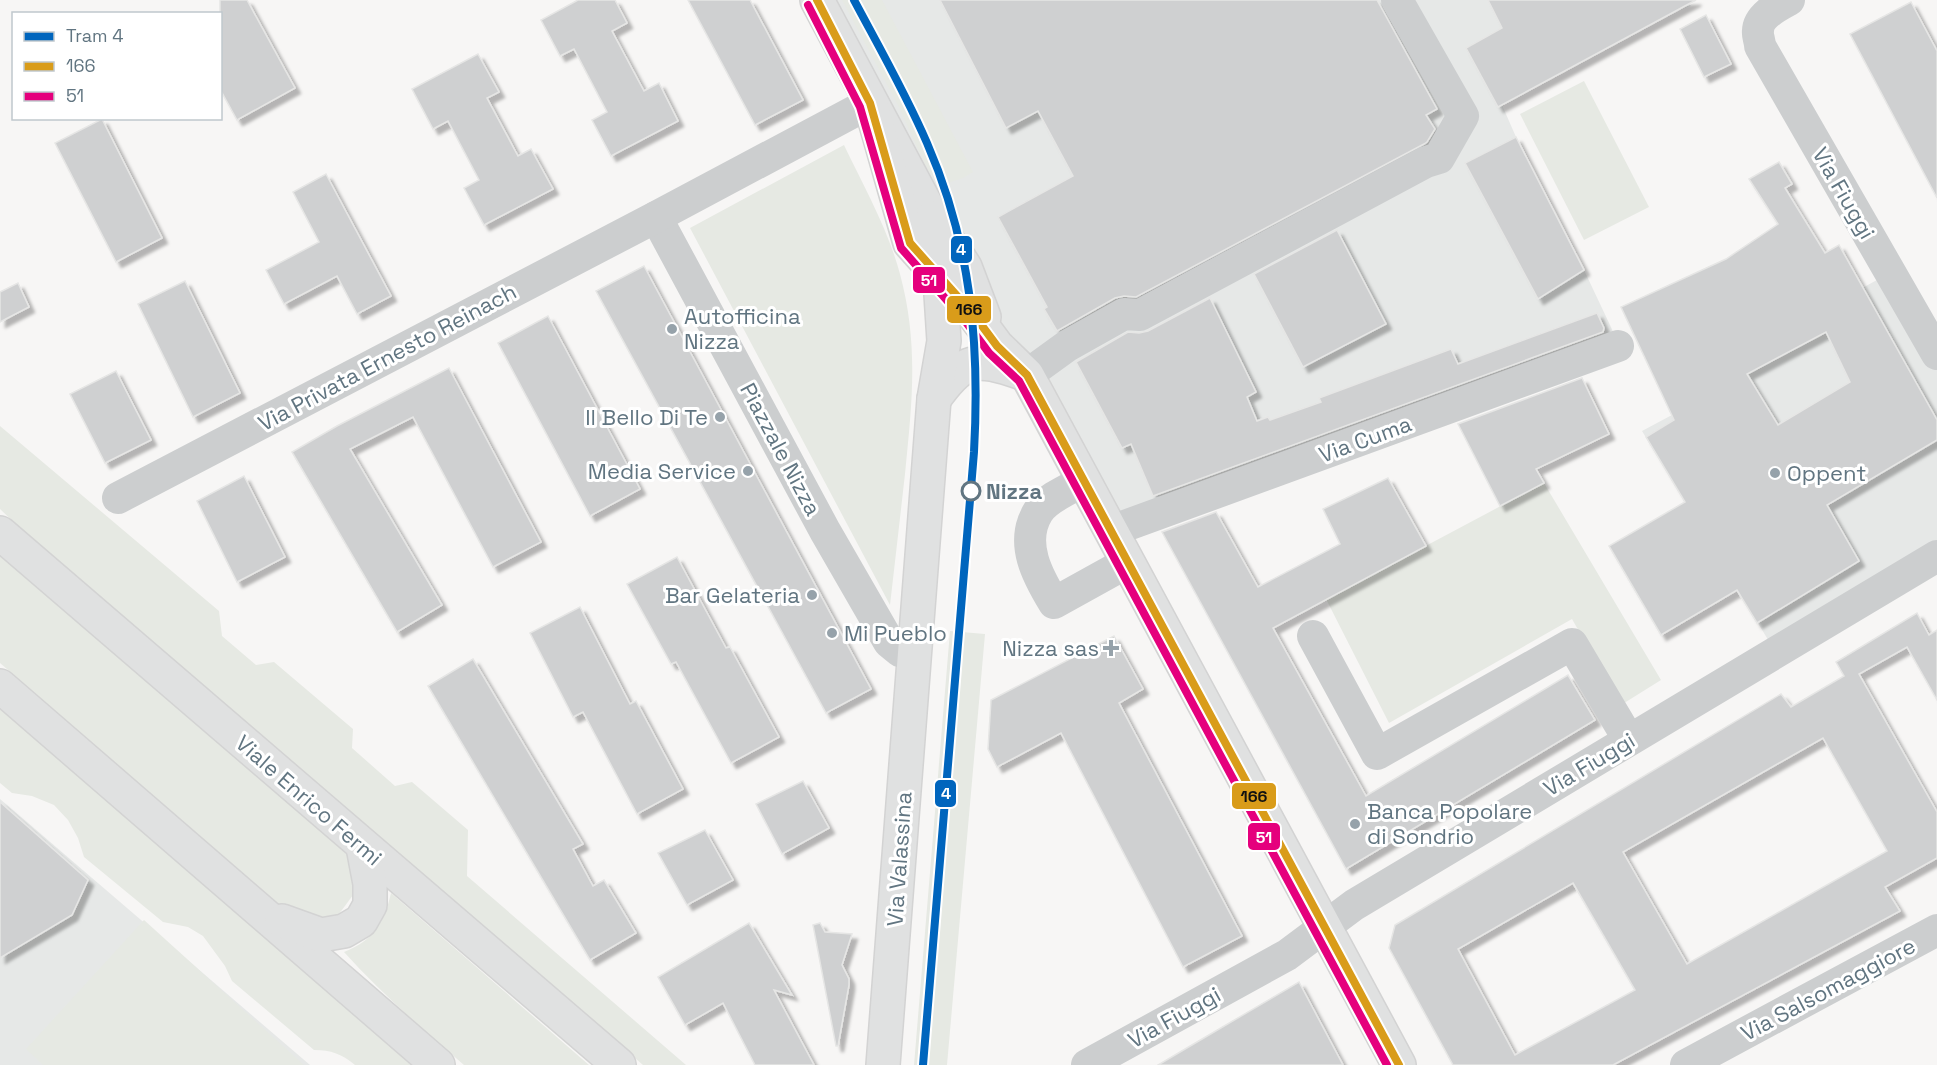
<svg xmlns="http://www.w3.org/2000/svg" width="1937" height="1065" font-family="'Space Grotesk',sans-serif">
<defs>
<filter id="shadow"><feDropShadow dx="5.5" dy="5.5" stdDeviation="1.5" flood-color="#0004"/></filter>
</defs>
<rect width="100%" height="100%" fill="#f7f6f5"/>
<!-- built -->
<g fill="#e6e8e7">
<polygon points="825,0 1688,0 1691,6 1677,10 1502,105 1516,137 1584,270 1618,342 1106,531"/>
<polygon points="1886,275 1937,366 1937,549 1773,648 1642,431 1816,338 1806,319"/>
<polygon points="0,799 310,1065 0,1065"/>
</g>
<!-- green -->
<g fill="#e6e9e3">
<polygon points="842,0 882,0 973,172 963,178 938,186 925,165 899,107"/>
<polygon points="1584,81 1649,207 1584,240 1520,114"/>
<path d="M844 145C864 187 888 229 900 274 919 345 912 403 905 474 900 518 895 562 890 605L690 228Z"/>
<polygon points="0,426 219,611 222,636 256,665 274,662 353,729 352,748 395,786 412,782 468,830 467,876 686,1065 643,1065 25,533 0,509"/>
<polygon points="1544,483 1661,680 1621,705 1572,619 1389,723 1326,599"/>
<polygon points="0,555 341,848 350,859 355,882 353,895 342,910 335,918 319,923 289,913 0,663"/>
<polygon points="950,631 985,634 947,1065 914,1065"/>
<path d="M0 709 293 960 411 1065H355C342 1054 331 1050 314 1050L232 981 225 966 203 936 188 927 163 922 84 857 78 838 68 820 54 805 32 796 12 793 0 783Z"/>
<path d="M391 893 589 1065H464C422 1029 381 993 344 952 374 940 384 923 391 893Z"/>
<polygon points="144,920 304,1065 43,1065 26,1049"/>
</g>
<!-- building -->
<g fill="#cfd0d1" stroke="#e6e6e5" stroke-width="1.5" fill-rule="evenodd" filter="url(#shadow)">
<polygon points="220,0 247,0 295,88 237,120 220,89"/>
<polygon points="578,0 615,0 627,23 612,31 644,91 659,83 678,121 611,156 592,120 607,112 574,49 560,56 541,20"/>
<polygon points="688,0 750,0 803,100 755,125"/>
<polygon points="940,0 1377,0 1437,109 1426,115 1435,129 1427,142 1424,144 1136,297 1124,296 1115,298 1057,331 1044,309 1047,307 998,217 1073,176 1038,111 1006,128"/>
<polygon points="1488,0 1696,0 1498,107 1466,48 1502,28"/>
<polygon points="1911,2 1937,51 1937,198 1850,34"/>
<polygon points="1706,15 1731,64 1704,77 1680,29"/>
<polygon points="478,54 499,92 487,98 518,156 531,149 553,189 484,225 464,188 479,180 448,121 433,129 412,89"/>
<polygon points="102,119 162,238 116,262 55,143"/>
<polygon points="1516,137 1584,270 1538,299 1465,163"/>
<path d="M1779 162 1792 184 1785 188 1825 253 1839 245 1937 420V440L1827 505 1859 561 1757 623 1737 590 1661 635 1609 546 1685 502 1646 437 1674 420 1621 307 1726 259 1778 224 1749 179ZM1826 332 1850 382 1778 425 1747 374Z"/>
<polygon points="326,174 391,296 357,314 337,276 284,304 266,270 319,242 293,192"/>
<polygon points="1337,230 1386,324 1303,367 1254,274"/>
<polygon points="644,266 871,689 826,713 596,291"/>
<polygon points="185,281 240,393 193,417 138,304"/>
<polygon points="18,283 29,307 0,322 0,292"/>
<polygon points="1210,298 1256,392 1247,397 1257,421 1268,417 1270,420 1321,402 1319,398 1451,349 1458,364 1597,313 1604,328 1603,332 1153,496 1131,444 1122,448 1076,362 1128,332 1139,333 1148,331"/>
<polygon points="548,316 640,489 590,516 498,343"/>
<polygon points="449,368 541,542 493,567 413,417 350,449 442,605 397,632 292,452 337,426"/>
<polygon points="116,371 151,440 105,463 70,394"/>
<polygon points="1582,378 1609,434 1536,469 1544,483 1500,506 1458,424"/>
<polygon points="244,476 285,557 237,582 197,501"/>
<polygon points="1388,478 1426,546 1273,628 1366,796 1568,675 1595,720 1346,869 1162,532 1216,512 1258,587 1340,544 1323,509"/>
<polygon points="677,557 726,648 730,647 779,737 731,763 676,662 671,664 627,584"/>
<polygon points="580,607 630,704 636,701 683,789 637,814 583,712 573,717 530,633"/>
<path d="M1917 613 1929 635 1937 630V700L1907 647 1859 674 1937 812V858L1885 887 1900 911 1613 1065H1453L1389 948 1395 925 1781 694 1791 707 1844 676 1836 662ZM1823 738 1887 851 1687 964 1623 852ZM1573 883 1635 990 1515 1055 1458 949Z"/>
<polygon points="1114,636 1143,689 1119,703 1242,936 1183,967 1061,733 997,767 988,749 991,700"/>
<polygon points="473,659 583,844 573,849 593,886 604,880 636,933 590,960 428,686"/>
<polygon points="803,781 829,828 782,854 756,804"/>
<polygon points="0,802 88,880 72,915 0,958"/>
<polygon points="705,830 733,880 687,905 658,853"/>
<polygon points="749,923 792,995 774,990 814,1065 755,1065 723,1003 685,1025 658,977"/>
<polygon points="820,923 825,932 852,934 842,965 849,979 849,985 838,1046 836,1046 813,925"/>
<polygon points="1299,982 1343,1065 1158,1065 1197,1042"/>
</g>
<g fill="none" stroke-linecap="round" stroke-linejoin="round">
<defs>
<g id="major">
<polyline points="817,0 933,218 965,267 984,317"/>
<polyline points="870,103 910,243 974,315 997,346 1027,375 1399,1065"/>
<path d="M934 399C964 357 975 357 1022 373"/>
<polyline points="0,533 619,1065"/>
<polyline points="0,686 438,1065"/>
<polyline points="282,921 321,935 344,931 361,921 370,905 370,884 363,847"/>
<polyline points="883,1065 934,399 944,341 940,279 933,218"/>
</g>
</defs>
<!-- major casing -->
<use href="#major" stroke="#d3d3d3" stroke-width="36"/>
<!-- minor -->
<g stroke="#cccecf" stroke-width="32">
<path d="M1789 0C1778 6 1758 16 1758 31 1757 35 1760 41 1760 46L1937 354"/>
<polyline points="656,217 825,531 889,642 900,651 915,654"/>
<polyline points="1027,375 1067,346 1124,314 1140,315 1426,162 1439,158 1463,116 1397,0"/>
<path d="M1084 481C1069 489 1047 498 1038 512 1019 543 1038 577 1054 603L1128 562"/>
<polyline points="118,498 656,217 870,103"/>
<polyline points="1111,531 1618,346"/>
<polyline points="1313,636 1377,754 1572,644 1629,740"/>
<polyline points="1087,1065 1287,955 1354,905 1937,556"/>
<polyline points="1686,1065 1937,930"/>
</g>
<!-- major -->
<use href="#major" stroke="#e0e1e1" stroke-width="33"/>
<defs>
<polyline id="bus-1" points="817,0 870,103 910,243 974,315 997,346 1027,375 1399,1065"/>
<polyline id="bus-2" points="808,5 860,107 901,248 966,322 989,353 1019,381 1387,1065"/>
</defs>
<!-- bus-1 casing -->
<use href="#bus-1" stroke="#fff" stroke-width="12"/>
<!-- bus-2 casing -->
<use href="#bus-2" stroke="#fff" stroke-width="12"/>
<!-- bus-1 -->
<use href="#bus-1" stroke="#d99c1a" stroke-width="8"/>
<!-- bus-2 -->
<use href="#bus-2" stroke="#e5007d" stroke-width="8"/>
<defs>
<path id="tram-1" d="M854 0C879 47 906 94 927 143 971 244 980 343 974 452L923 1065"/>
</defs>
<!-- tram-1 casing -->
<use href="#tram-1" stroke="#fff" stroke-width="12"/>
<!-- tram-1 -->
<use href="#tram-1" stroke="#0065bd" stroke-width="8"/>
</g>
<!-- markers -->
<g fill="#96a2aa" stroke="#fff" stroke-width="2">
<circle cx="672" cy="329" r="6"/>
<circle cx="720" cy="417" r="6"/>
<circle cx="748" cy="471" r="6"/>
<circle cx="1775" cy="473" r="6"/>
<circle cx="812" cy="595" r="6"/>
<circle cx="832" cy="633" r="6"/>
<path d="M1108 639h6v6h6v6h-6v6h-6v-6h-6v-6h6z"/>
<circle cx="1355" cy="824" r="6"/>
</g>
<circle fill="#fff" stroke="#617581" stroke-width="3" cx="971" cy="491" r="9"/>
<g text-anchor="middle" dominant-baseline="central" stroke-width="6" stroke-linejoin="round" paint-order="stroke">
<!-- street labels -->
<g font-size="22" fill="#617581" stroke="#fff">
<text transform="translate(1844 193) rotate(60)">Via Fiuggi</text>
<text transform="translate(387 357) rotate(-28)">Via Privata Ernesto Reinach</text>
<text transform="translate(1365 439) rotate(-20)">Via Cuma</text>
<text transform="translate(781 449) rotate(62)">Piazzale Nizza</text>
<text transform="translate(1589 764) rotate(-31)">Via Fiuggi</text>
<text transform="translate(309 800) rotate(41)">Viale Enrico Fermi</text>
<text transform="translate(899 859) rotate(-86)">Via Valassina</text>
<text transform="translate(1828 989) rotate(-28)">Via Salsomaggiore</text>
<text transform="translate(1174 1017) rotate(-29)">Via Fiuggi</text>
</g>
<!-- poi labels -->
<g font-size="22" fill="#617581" stroke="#fff" text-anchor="start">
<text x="684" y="316">Autofficina<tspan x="684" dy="25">Nizza</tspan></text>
<text x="708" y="417" text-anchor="end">Il Bello Di Te</text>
<text x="736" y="471" text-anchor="end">Media Service</text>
<text x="1787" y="473">Oppent</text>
<text x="800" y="595" text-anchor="end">Bar Gelateria</text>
<text x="844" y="633">Mi Pueblo</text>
<text x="1099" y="648" text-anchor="end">Nizza sas</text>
<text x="1367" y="811">Banca Popolare<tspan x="1367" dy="25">di Sondrio</tspan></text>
</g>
<!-- stop labels -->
<g font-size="22" font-weight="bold" fill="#617581" stroke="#fff" text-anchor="start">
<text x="986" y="491">Nizza</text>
</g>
</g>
<g stroke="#fff" stroke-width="2">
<rect x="950" y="235" width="23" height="29" rx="6" fill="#0065bd"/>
<rect x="912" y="266" width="34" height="28" rx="6" fill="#e5007d"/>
<rect x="946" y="295" width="46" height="29" rx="6" fill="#d99c1a"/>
<rect x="934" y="779" width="23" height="29" rx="6" fill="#0065bd"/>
<rect x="1231" y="782" width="46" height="28" rx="6" fill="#d99c1a"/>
<rect x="1247" y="822" width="34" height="29" rx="6" fill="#e5007d"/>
</g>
<g font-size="16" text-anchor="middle" font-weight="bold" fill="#fff">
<text x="961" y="255">4</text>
<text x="929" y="286">51</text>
<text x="946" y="799">4</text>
<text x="1264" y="843">51</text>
</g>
<g font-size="16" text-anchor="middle" font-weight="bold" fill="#111">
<text x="969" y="315">166</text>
<text x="1254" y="802">166</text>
</g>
<!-- legend -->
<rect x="12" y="12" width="210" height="108" fill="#ffffff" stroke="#c0c8cd" stroke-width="1.5"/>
<rect x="24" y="32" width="30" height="9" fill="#0065bd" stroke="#c0c8cd" stroke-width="1.5"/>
<text x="66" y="42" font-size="18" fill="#617581">Tram 4</text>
<rect x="24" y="62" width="30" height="9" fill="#d99c1a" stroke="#c0c8cd" stroke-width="1.5"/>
<text x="66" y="72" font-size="18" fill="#617581">166</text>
<rect x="24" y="92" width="30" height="9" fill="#e5007d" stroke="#c0c8cd" stroke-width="1.5"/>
<text x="66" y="102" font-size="18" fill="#617581">51</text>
</svg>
